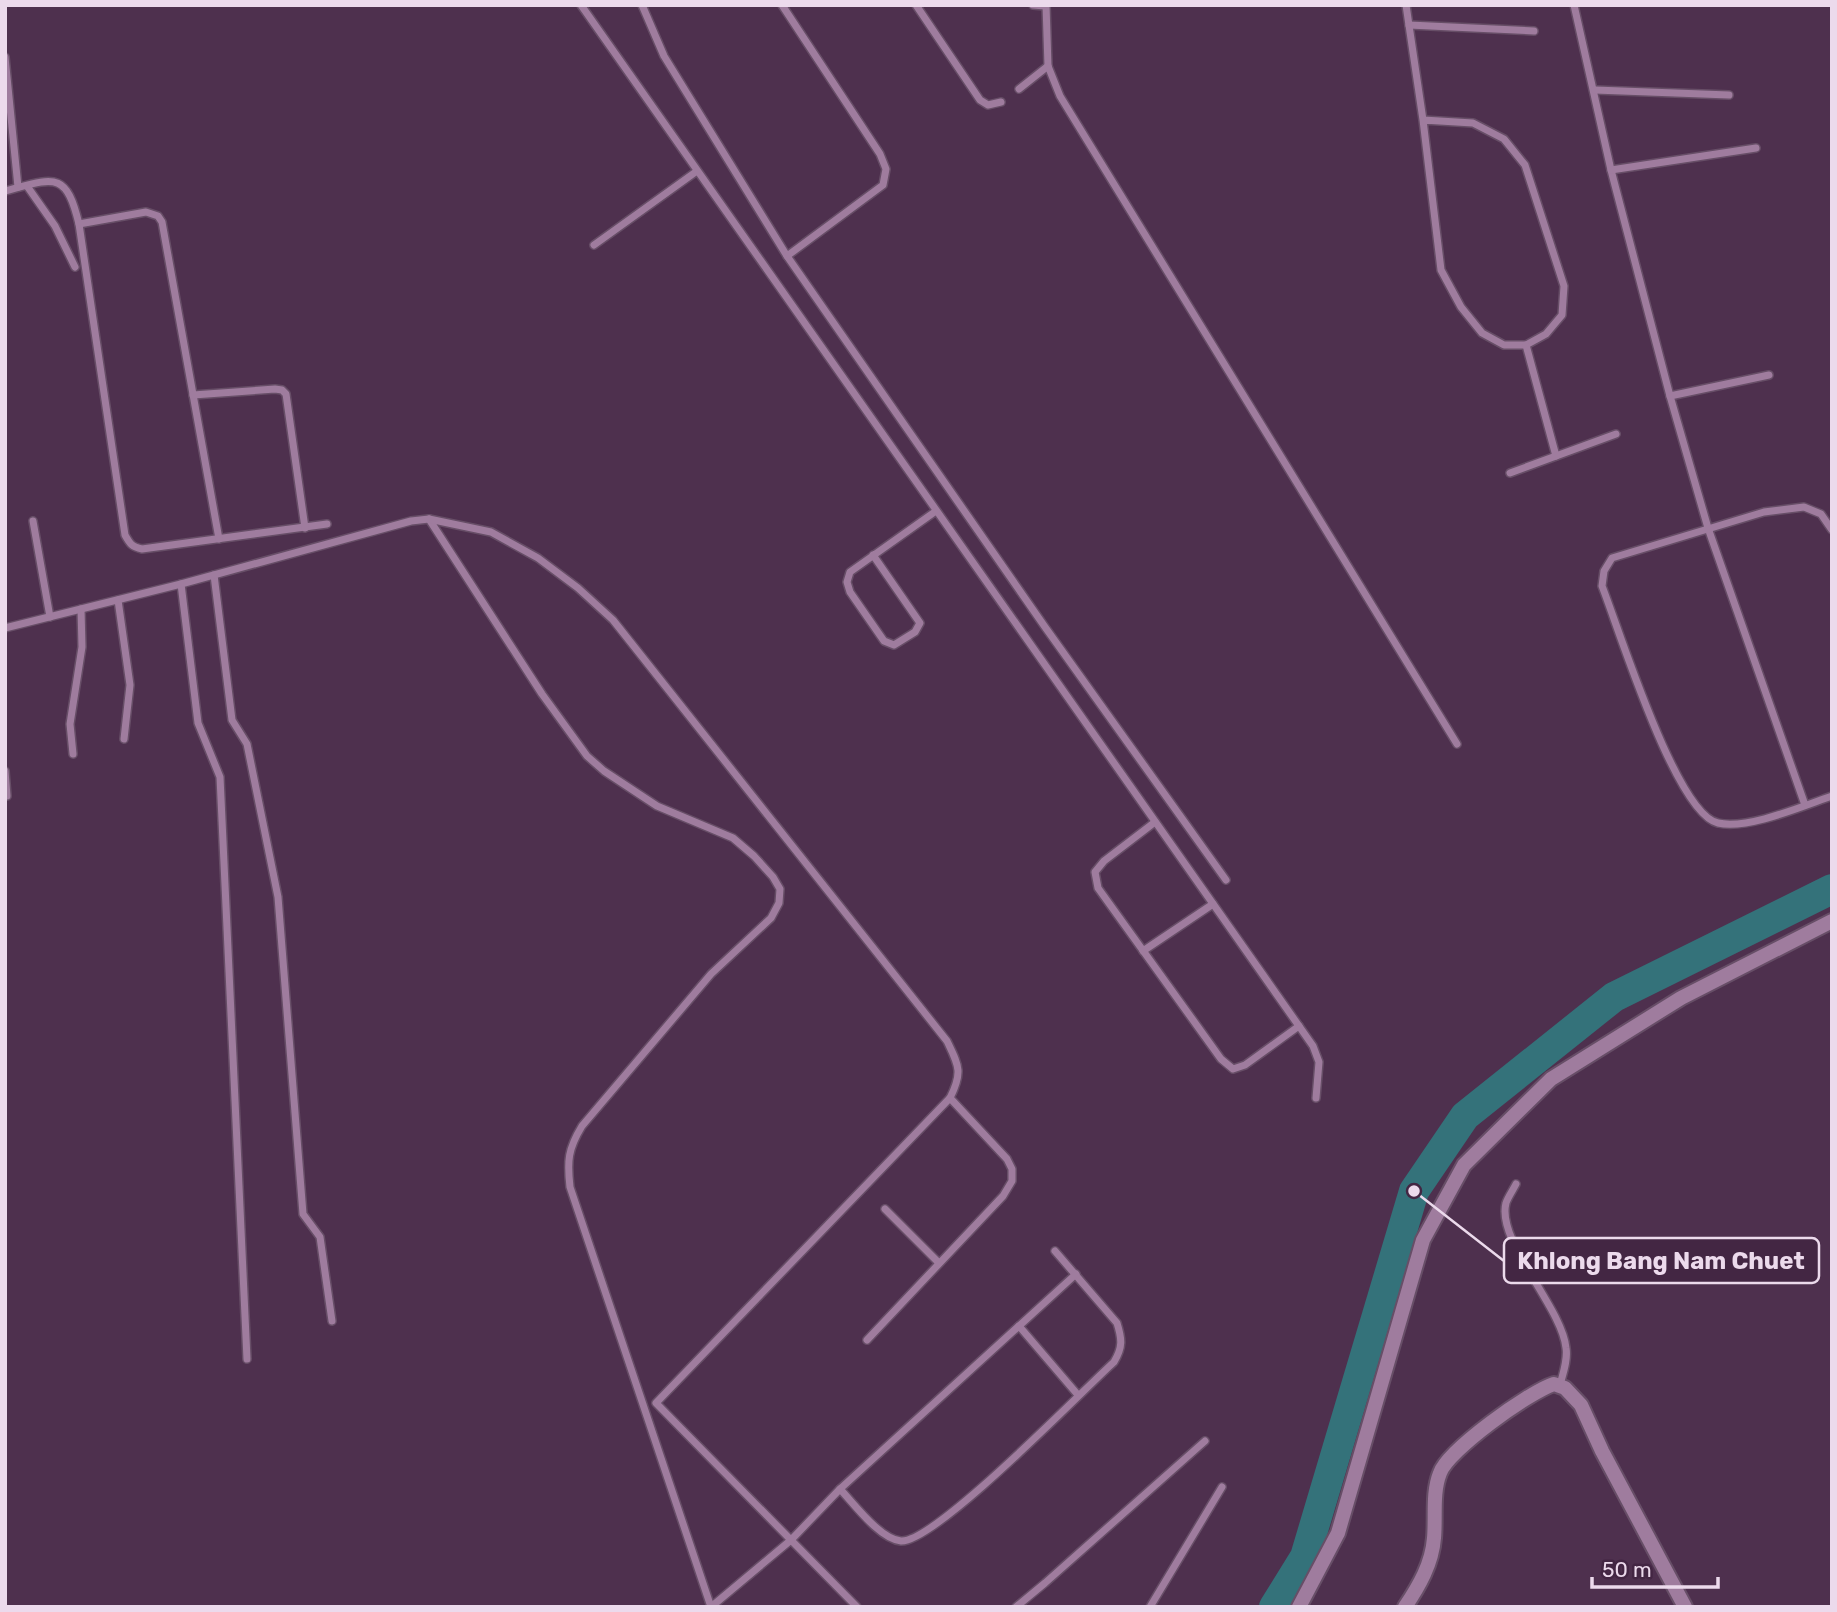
<svg xmlns="http://www.w3.org/2000/svg" width="1837" height="1612" font-family="Rubik,sans-serif">
<rect width="100%" height="100%" fill="#4e304e"/>
<g fill="none" stroke-linecap="round" stroke-linejoin="round">
<!-- river -->
<polyline stroke="#34727a" stroke-width="30" points="1274,1607 1305,1557 1414,1191 1465,1116 1614,997 1832,889"/>
<defs>
<g id="service">
<polyline points="581,5 1313,1046 1319,1062 1316,1098"/>
<polyline points="642,5 664,56 787,256 1045,627 1226,880"/>
<polyline points="782,5 880,154 886,169 883,185 787,256"/>
<polyline points="916,5 980,100 988,105 1001,102"/>
<polyline points="1033,5 1045,6"/>
<polyline points="1046,5 1048,66 1060,96 1457,744"/>
<polyline points="1406,5 1423,120 1441,270 1461,307 1482,333 1504,345 1526,345 1546,334 1562,315 1564,286 1525,165 1504,139 1473,123 1423,120"/>
<polyline points="1574,5 1611,170 1670,396 1708,528 1805,805"/>
<polyline points="1409,25 1534,31"/>
<polyline points="5,57 18,187"/>
<polyline points="1019,89 1048,66"/>
<polyline points="1595,90 1729,95"/>
<polyline points="1611,170 1756,148"/>
<polyline points="27,186 55,226 75,267"/>
<path d="M5 191C54 178 66 170 79 224L125 535C130 544 132 547 142 549L327 524"/>
<polyline points="79,224 146,212 158,216 162,222 219,539"/>
<polyline points="594,245 697,171"/>
<polyline points="1526,345 1556,456"/>
<polyline points="193,395 275,389 282,390 286,394 305,528"/>
<polyline points="1670,396 1769,375"/>
<polyline points="1510,473 1616,434"/>
<path d="M429 519 542 694 587 756 604 771 657 806 733 838 754 856 773 877 780 889 779 903 771 918 711 974 582 1126C568 1149 567 1161 570 1187L711 1607"/>
<polyline points="33,521 50,617"/>
<path d="M1832 530 1821 514 1804 507 1764 512 1612 558 1604 571 1602 586C1619 629 1676 814 1718 823 1747 830 1803 806 1832 796"/>
<polyline points="873,555 920,623 915,632 894,645 884,641 850,592 847,582 850,572 936,511"/>
<polyline points="214,575 232,720 247,744 278,897 303,1214 320,1237 332,1321"/>
<polyline points="181,584 198,723 220,777 247,1359"/>
<polyline points="118,600 130,685 124,739"/>
<path d="M5 628 181 584 411 521 429 519 491 532 538 558 578 588 613 620 947 1041C959 1066 963 1072 950 1098L656 1403 857 1607"/>
<polyline points="73,754 70,724 82,647 81,609"/>
<polyline points="5,771 7,796"/>
<polyline points="1155,822 1104,861 1095,872 1098,888 1221,1059 1233,1069 1245,1065 1299,1026"/>
<polyline points="1143,951 1213,904"/>
<path d="M1516 1184C1513 1190 1508 1197 1506 1203 1496 1241 1562 1307 1566 1348 1568 1360 1563 1373 1560 1385"/>
<polyline points="885,1209 939,1263"/>
<polyline points="1019,1326 1078,1395"/>
<polyline points="867,1340 1003,1196 1012,1181 1012,1169 1007,1159 950,1098"/>
<path d="M840 1489C855 1505 880 1539 901 1541 935 1543 1082 1391 1114 1362 1123 1347 1122 1339 1117 1323L1055 1251"/>
<polyline points="711,1607 791,1540 840,1489 1076,1274"/>
<polyline points="1016,1607 1045,1583 1205,1441"/>
<polyline points="1150,1607 1222,1487"/>
</g>
<g id="minor">
<polyline points="1299,1607 1338,1533 1423,1240 1464,1165 1551,1079 1681,998 1832,921"/>
<path d="M1405 1607C1419 1586 1432 1564 1434 1538 1436 1517 1432 1493 1440 1473 1448 1450 1529 1392 1554 1384L1565 1388 1581 1405 1602 1451 1685 1607"/>
</g>
</defs>
<!-- service casing -->
<use href="#service" stroke="#674e67" stroke-width="10"/>
<!-- minor casing -->
<use href="#minor" stroke="#674e67" stroke-width="18"/>
<!-- service -->
<use href="#service" stroke="#9f7c9e" stroke-width="7"/>
<!-- minor -->
<use href="#minor" stroke="#9f7c9e" stroke-width="14"/>
</g>
<!-- callouts -->
<path fill="none" stroke="#ecdaec" stroke-width="2.5" d="M1414 1191L1504 1261"/>
<circle fill="#ecdaec" stroke="#432643" stroke-width="2.5" cx="1414" cy="1191" r="7"/>
<rect fill="#432643" stroke="#ecdaec" stroke-width="2.5" x="1504" y="1238" width="315" height="45" rx="7"/>
<g font-size="24" text-anchor="middle" font-weight="bold" fill="#ecdaec">
<text x="1661" y="1269">Khlong Bang Nam Chuet</text>
</g>
<!-- border -->
<rect width="1837" height="1612" fill="none" stroke="#ecdaec" stroke-width="14"/>
<!-- scale -->
<path d="M1592 1577v10h126v-10" fill="none" stroke="#ecdaec" stroke-width="3.5"/>
<text x="1602" y="1577" font-size="21" fill="#ecdaec" stroke="#432643" stroke-width="5" paint-order="stroke">50 m</text>
</svg>
